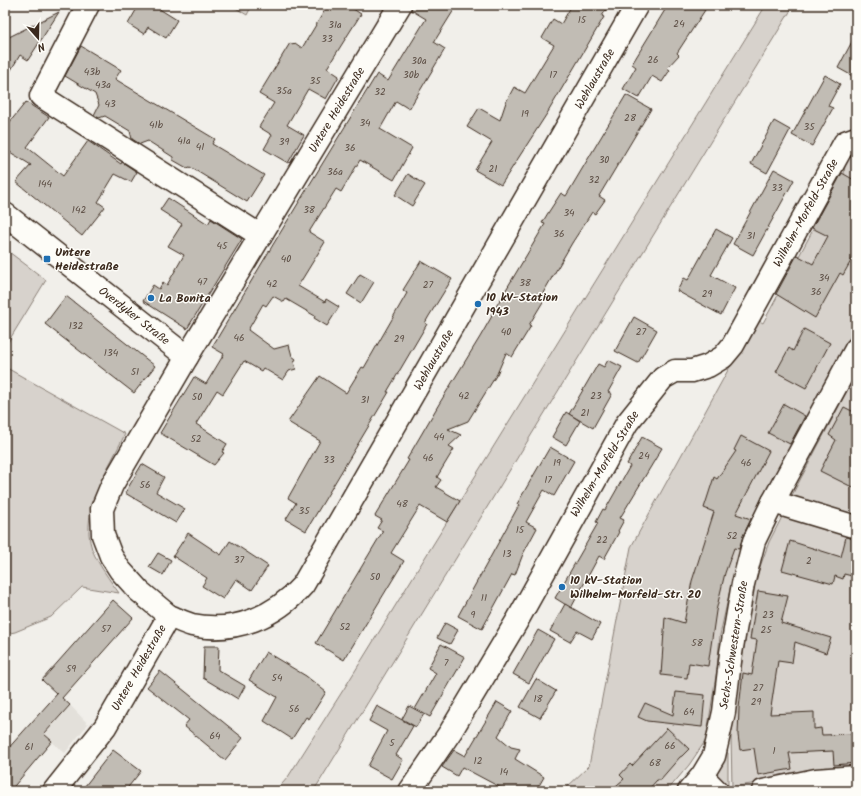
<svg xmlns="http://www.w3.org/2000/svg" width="861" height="796" font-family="Kalam,sans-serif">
<rect width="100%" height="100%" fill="#f1efea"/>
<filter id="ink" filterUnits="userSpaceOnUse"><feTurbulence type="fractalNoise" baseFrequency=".025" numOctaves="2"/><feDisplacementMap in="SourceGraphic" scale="8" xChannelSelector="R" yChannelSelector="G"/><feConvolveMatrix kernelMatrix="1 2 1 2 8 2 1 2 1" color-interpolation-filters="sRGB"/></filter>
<g filter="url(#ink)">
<!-- built -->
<polygon fill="#e3e0da" points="70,705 88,724 65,753 44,735"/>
<!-- green -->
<g fill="#d7d2cc" stroke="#897e75">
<polygon points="231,5 252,5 247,15"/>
<polygon points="766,5 794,5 318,784 313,791 276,791 288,777 347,684"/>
<polygon points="856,153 856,326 751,520 731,585 720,635 717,669 706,740 689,765 667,791 563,791 589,766 631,547 756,319 763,323 821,215 815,211 830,183 837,186 844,174 846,157"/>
<polygon points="5,249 46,280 5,347"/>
<path d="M5 367 125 434C109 468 79 510 92 549 96 561 111 582 119 593L82 587 51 617 15 632 5 634Z"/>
<polygon points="856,374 856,518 791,497"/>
<polygon points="783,515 856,537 856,771 808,775 732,787 731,735 750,607 757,575 769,542"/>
<polygon points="725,751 728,753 728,787 723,788 714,773"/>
</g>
<!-- building -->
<g fill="#c1bcb4" stroke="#3b2a1e">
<polygon points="139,5 153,5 177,20 166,38 148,27 144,34 128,24"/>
<polygon points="328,5 347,5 361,14 327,68 339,76 326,99 308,89 287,125 304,135 288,163 264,149 272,135 259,127 274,103 259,94 290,43 293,45 295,43 302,48"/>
<polygon points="412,5 457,5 434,42 445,49 409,109 396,101 380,129 412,148 394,180 360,160 341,192 336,189 309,232 325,242 298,286 325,302 326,299 339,307 327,326 314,318 315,316 286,299 284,302 273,296 266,306 263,304 248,330 274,349 289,345 292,356 296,359 294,362 296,369 289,371 283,380 263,368 261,371 244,361 223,394 217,390 196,424 227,444 222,452 224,453 214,465 160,433 194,377 206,384 224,354 212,347 274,243 377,74 388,81 426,19 411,10"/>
<polygon points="572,5 609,5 602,16 604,17 548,112 501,185 475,170 492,142 467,127 479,108 500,120 506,102 514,87 525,93 554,45 542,38 553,19 561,24"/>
<polygon points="668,5 696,5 705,10 677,53 679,55 667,68 670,70 662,82 652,76 639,98 623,89 636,67 632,64"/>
<polygon points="59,12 28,60 20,55 5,80 5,41 7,38"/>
<polygon points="856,34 856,78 838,68"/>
<polygon points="81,46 121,70 115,79 215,139 212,144 264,175 247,202 190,167 187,168 173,160 173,157 148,141 140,144 132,139 130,131 105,116 99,118 94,115 99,105 95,94 65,76"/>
<polygon points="825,75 840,84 828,106 833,108 812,146 792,135"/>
<polygon points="626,95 651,109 599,196 605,200 595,214 592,212 572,243 543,293 547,295 529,325 531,326 512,357 506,353 497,374 468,421 448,429 461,435 449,446 454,449 437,477 441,480 436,487 460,501 447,522 420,506 391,553 404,561 344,660 316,643 383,531 377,528 382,520 375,516 409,460 407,459 439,404 480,337 492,316 491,315 545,224 542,223 548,213 561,193 566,196"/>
<polygon points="26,102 49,117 27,147 63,176 88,141 121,164 122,162 137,172 131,182 115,174 98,202 105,207 82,236 16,182 31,165 5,149 5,128"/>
<polygon points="774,121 790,130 767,173 751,164"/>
<polygon points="774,169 794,180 753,255 733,244"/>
<polygon points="842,173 856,181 856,252 843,275 840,273 815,318 776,294 797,255 813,264 828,236 812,228"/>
<polygon points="408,174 425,185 412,206 395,195"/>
<polygon points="168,198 208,224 211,219 242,239 187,329 143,301 153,285 159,289 163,282 167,285 184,255 168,246 182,224 160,210"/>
<polygon points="716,229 732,238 711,275 735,288 721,315 677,291 684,278 688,280"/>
<polygon points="421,261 452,279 429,316 425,323 427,324 387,392 389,392 306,531 286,519 296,503 288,498 320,441 288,422 320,376 346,393 362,367 364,368 407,293 403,290"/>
<polygon points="360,274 374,282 361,303 347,294"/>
<polygon points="66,296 155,366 134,393 45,324"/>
<polygon points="634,317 657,330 638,363 615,351"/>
<polygon points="804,329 830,343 806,388 776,372 789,348 793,351"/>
<polygon points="608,360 622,367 608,392 612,394 593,428 569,414 598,364 604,367"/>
<polygon points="784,404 805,416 790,444 768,433"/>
<polygon points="844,407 856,413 856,489 820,471 836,440 829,435"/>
<polygon points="566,412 580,421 566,445 552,437"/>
<polygon points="741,436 769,451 736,514 751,519 743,536 739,549 734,548 725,573 716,611 708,666 689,663 687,678 661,675 665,617 684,623 692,581 714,512 704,508 714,477 717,479 736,451 734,450"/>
<polygon points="642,437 662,448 620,518 624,520 618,531 619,532 604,559 599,556 571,608 555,598 598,523 596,522 603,509 605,510 630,466 627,464"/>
<polygon points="550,447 574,461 554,496 544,490 526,522 537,528 523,554 515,575 512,574 482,629 458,616 519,505 517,504"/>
<polygon points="142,464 164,477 156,492 185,509 176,523 125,493"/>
<polygon points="188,533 221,555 230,541 268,566 252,590 236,579 223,599 202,586 207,578 173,556"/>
<polygon points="846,537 856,539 856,577 844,574 843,579 835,576 833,584 782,570 790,541 841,557"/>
<polygon points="158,553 171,560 163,575 149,567"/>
<polygon points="758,591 788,596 781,623 831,638 826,653 795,642 792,663 778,661 770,714 814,712 814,729 821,728 822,735 856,734 856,763 834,765 833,751 789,753 792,769 758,775 754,748 740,750 738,735 739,708 743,673 752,675 757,640 750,639"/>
<polygon points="113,600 133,618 62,698 70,705 44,734 52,741 10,791 5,791 5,752 57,694 42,680"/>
<polygon points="565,604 600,624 592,639 577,631 570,642 550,631"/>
<polygon points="445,623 458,630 450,644 437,638"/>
<polygon points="538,630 554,639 529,683 513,674"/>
<polygon points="441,644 465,657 430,717 415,709 436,673 428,668"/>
<polygon points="204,646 219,646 218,670 245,686 238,699 203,678"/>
<polygon points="266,652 306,676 326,692 309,719 306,717 292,739 264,721 277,697 249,680"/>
<polygon points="160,671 243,738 225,760 184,726 189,720 147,687"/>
<polygon points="536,679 556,691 540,718 520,707"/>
<polygon points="676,692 705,695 702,727 647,721 638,717 645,703 673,715"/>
<polygon points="497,702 512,711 498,736 511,747 520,749 515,759 544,777 536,791 507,791 462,767 457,776 442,767 454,750 465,756"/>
<polygon points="377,706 413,726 396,755 403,760 392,779 368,766 387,731 369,721"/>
<polygon points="409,706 424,714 416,727 402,719"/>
<polygon points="667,728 689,749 682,756 680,757 660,780 657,780 647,791 610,791 624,779 620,775 630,764 632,766"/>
<polygon points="113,750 141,771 125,791 81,791"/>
</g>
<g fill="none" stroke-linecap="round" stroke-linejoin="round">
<defs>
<g id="minor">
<polyline points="88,5 41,96 261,236"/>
<polyline points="5,214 187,357"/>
<polyline points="773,502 856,527"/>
<path d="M169 616C177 619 185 623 192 625 235 634 276 616 303 585L637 5"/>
<polyline points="702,776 717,791"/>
<polyline points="54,791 105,727 169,616 139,591 120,570 111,556 103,535 102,509 112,485 187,357 400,5"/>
<polyline points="410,791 451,731 517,621 627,423 663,378 675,371 692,371 708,366 723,357 733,345 845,142 856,138"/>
<polyline points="689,791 702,776 714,756 724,712 731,653 743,584 754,541 773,502 856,349"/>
<polyline points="763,791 816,780 856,777"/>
</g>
</defs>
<!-- minor casing -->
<use href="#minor" stroke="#3b2a1e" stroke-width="25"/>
<!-- minor -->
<use href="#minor" stroke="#fdfcf7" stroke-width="22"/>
</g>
</g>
<!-- markers -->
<g fill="#1f6fb2" stroke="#fdfcf7" stroke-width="1.5">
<rect x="43" y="255" width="8" height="8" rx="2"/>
<circle cx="151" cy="298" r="4"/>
<circle cx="478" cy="304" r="4"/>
<circle cx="562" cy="587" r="4"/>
</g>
<g text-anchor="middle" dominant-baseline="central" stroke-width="3" stroke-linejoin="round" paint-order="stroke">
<!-- number labels -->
<g font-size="10" fill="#5c4e44">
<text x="582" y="20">15</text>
<text x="679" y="24">24</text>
<text x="335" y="25">31a</text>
<text x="327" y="39">33</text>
<text x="653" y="60">26</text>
<text x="419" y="61">30a</text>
<text x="92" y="72">43b</text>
<text x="411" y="75">30b</text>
<text x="553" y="75">17</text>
<text x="315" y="81">35</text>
<text x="103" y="85">43a</text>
<text x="284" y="91">35a</text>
<text x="380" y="92">32</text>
<text x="110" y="104">43</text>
<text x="525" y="114">19</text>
<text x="630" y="118">28</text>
<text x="365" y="123">34</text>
<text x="156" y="125">41b</text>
<text x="809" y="127">35</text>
<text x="184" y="141">41a</text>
<text x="284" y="142">39</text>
<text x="200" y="147">41</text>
<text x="350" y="148">36</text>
<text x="604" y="160">30</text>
<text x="493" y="169">21</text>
<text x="335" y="172">36a</text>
<text x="594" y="180">32</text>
<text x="45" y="184">144</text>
<text x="777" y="188">33</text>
<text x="79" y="210">142</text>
<text x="309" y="210">38</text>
<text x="569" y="213">34</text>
<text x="559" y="234">36</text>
<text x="751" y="236">31</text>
<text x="222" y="246">45</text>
<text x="286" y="259">40</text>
<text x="824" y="278">34</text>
<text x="202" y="282">47</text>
<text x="525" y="283">38</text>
<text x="272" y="284">42</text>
<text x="428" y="285">27</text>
<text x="816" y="292">36</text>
<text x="707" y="294">29</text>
<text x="76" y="326">132</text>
<text x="506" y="332">40</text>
<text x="641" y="332">27</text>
<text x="239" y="338">46</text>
<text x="399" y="339">29</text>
<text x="111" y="353">134</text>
<text x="135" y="372">51</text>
<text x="464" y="396">42</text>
<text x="596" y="396">23</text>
<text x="197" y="397">50</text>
<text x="365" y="400">31</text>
<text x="585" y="413">21</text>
<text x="439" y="437">44</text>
<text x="196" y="439">52</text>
<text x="644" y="456">24</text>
<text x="428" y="458">46</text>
<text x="329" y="460">33</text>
<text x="557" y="463">19</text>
<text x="746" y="463">46</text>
<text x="548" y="480">17</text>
<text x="145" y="485">56</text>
<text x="402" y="504">48</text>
<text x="304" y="511">35</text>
<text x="520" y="530">15</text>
<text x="732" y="536">52</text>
<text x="602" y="540">22</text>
<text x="507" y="554">13</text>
<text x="239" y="560">37</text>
<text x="809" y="561">2</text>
<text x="375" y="577">50</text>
<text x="484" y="598">11</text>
<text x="473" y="615">9</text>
<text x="768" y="615">23</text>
<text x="345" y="627">52</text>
<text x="106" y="629">57</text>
<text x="766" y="630">25</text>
<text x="697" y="643">58</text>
<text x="446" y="663">7</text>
<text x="71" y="669">59</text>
<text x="277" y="678">54</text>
<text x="758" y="688">27</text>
<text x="538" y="699">18</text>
<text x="756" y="702">29</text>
<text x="294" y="709">56</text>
<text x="689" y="712">64</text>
<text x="215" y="736">64</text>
<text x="392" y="743">5</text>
<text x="670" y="746">66</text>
<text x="29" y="747">61</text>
<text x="774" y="751">1</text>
<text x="478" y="761">12</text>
<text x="655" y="763">68</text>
<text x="504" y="772">14</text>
</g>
<!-- street labels -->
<g font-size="12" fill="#3b2a1e" stroke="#fdfcf7">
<text transform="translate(595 79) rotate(-60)">Wehlaustraße</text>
<text transform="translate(337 110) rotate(-59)">Untere Heidestraße</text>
<text transform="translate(806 213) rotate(-61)">Wilhelm-Morfeld-Straße</text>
<text transform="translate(134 316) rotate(38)">Overdyker Straße</text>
<text transform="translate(434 360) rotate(-60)">Wehlaustraße</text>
<text transform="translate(605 464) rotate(-59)">Wilhelm-Morfeld-Straße</text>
<text transform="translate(734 645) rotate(-81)">Sechs-Schwestern-Straße</text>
<text transform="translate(139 668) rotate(-60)">Untere Heidestraße</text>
</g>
<!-- poi labels -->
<g font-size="12" font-weight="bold" fill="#3b2a1e" stroke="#fdfcf7" text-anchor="start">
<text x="55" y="252">Untere<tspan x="55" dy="14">Heidestraße</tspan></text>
<text x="486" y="297">10 kV-Station<tspan x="486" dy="14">1943</tspan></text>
<text x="159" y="298">La Bonita</text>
<text x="570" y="580">10 kV-Station<tspan x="570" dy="14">Wilhelm-Morfeld-Str. 20</tspan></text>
</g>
</g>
<!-- margin -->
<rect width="861" height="796" fill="none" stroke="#fdfcf7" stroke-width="20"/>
<rect x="10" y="10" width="841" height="776" fill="none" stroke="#3b2a1e" stroke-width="1.5" filter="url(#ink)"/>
<!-- north arrow -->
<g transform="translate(38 38) rotate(160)" stroke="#fdfcf7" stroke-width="3" paint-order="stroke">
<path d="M0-3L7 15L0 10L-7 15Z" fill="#3b2a1e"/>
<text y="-6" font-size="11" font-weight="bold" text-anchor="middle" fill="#3b2a1e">N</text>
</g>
</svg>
